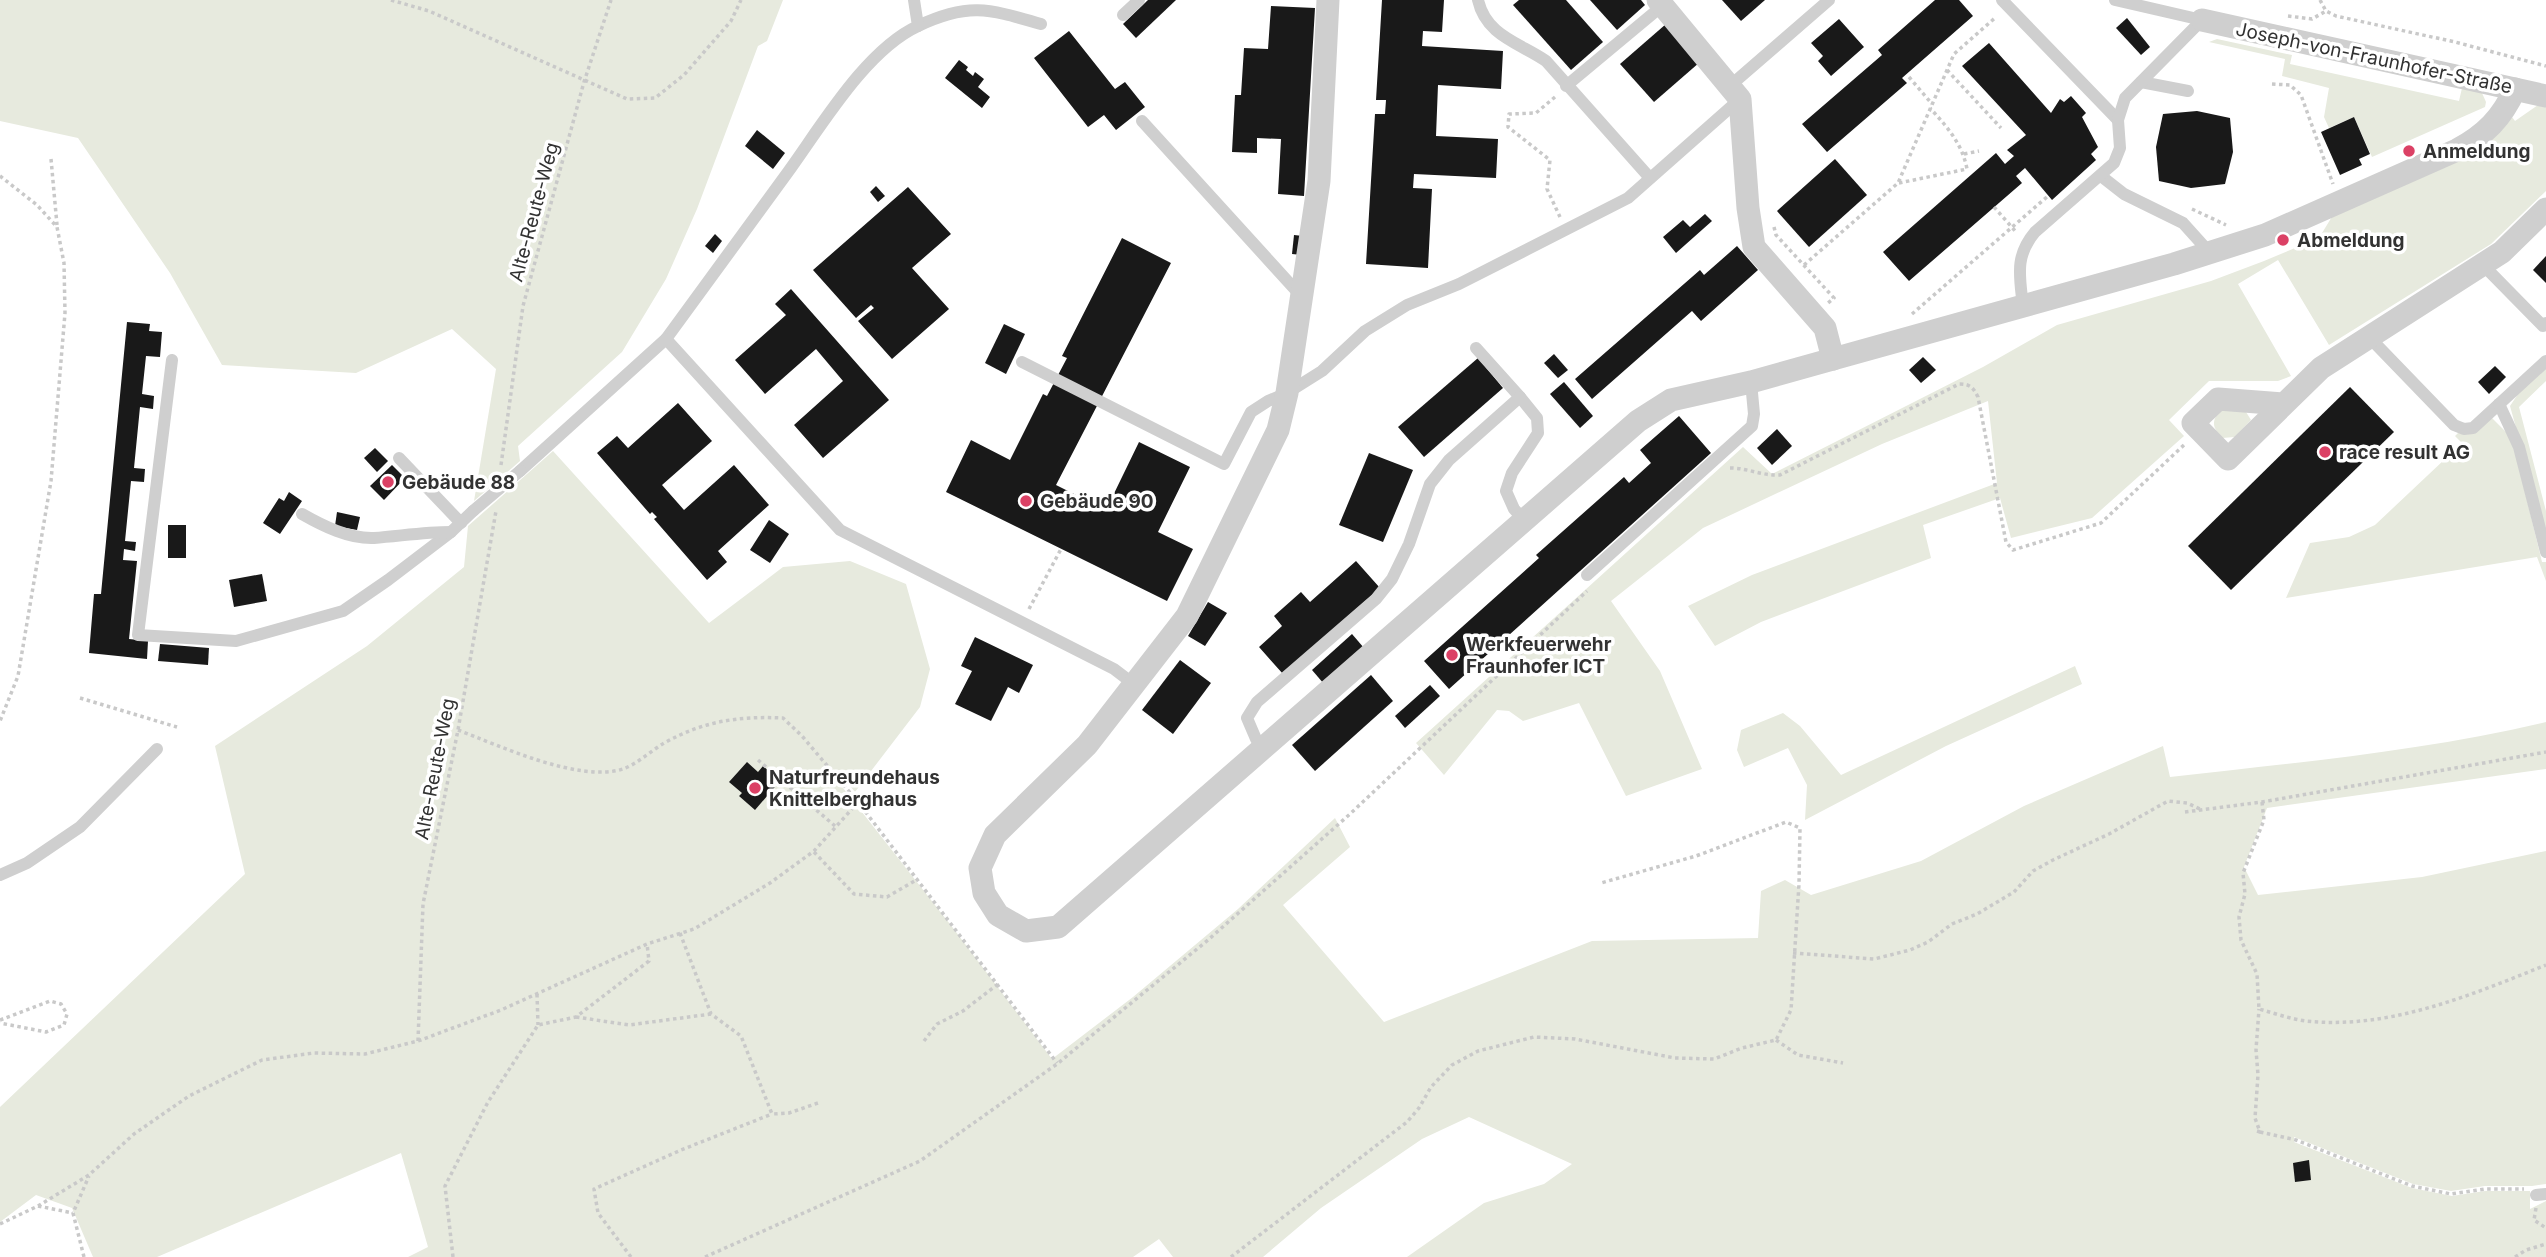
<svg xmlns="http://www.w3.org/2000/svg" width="2546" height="1257" font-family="Inter,sans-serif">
<rect width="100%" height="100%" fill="#fff"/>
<!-- green -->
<g fill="#e7eade">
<polygon points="0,0 783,0 767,41 758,46 697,209 666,279 622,352 518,446 520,461 474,501 496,369 452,329 356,373 222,365 170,273 78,138 0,121"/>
<polygon points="2217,39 2292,55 2290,64 2459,101 2462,88 2482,93 2486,102 2485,107 2372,157 2354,117 2329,128 2324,117 2329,88 2282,76 2285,59 2209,42"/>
<polygon points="2538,105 2546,107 2546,191 2491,244 2329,345 2278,260 2238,284 2291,376 2278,381 2209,381 2169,420 2184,436 2092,518 2011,538 2000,498 1923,525 1931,558 1761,622 1715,646 1688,606 1752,575 1997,483 1988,401 1882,444 1703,528 1611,601 1660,671 1702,769 1626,796 1579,703 1523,721 1509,711 1497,710 1444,775 1416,743 1743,447 1772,474 1983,367 2057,325 2211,281 2264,261 2319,238 2333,215 2512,117 2515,121"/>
<polygon points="2546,366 2546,381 2519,407 2546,511 2546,535 2510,406 2520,391"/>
<path d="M2221 409 2246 412 2251 420 2235 437 2222 438C2212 427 2211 421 2221 409Z"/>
<polygon points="2491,417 2506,432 2514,447 2542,562 2546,562 2546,581 2537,557 2286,598 2310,543 2349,537 2375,525 2462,443 2455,436 2458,433"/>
<path d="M553 451 709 623 783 567 850 561 906 584 930 669 920 707 855 792 841 775 836 779 953 928 1052 1059 1133 997 1238 909 1335 818 1350 847 1283 905 1384 1022 1592 941 1758 938 1761 891 1785 880 1811 895 1921 861 2024 806 2163 746 2170 777C2294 763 2424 751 2546 722V769L2267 808 2244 867 2258 895 2422 877 2546 851V1184L2532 1186H2485L2451 1191 2413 1184 2294 1137V1142L2412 1188 2452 1196 2485 1191H2530V1209L2546 1201V1257H1407L1484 1203 1544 1184 1572 1164 1469 1117 1422 1139 1321 1208 1263 1257H1173L1159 1239 1133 1257H408L428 1247 401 1153 157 1257H93L72 1208 36 1195 0 1222V1107L245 874 215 746 367 646 464 567 468 526Z"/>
<polygon points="2075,666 2082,684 1946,746 1805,820 1807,785 1788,748 1744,767 1737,750 1741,730 1783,713 1800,726 1841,775"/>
</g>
<!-- building -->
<g fill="#191919">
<polygon points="1148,0 1176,0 1136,38 1123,24"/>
<polygon points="1382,0 1444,0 1442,32 1423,31 1422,46 1503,51 1501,89 1438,85 1436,136 1498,139 1496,178 1414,174 1413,188 1432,189 1428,268 1366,264 1375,114 1385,114 1386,100 1376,100"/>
<polygon points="1519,0 1566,0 1603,42 1571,70 1513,5"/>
<polygon points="1590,0 1641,0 1645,5 1617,30"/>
<polygon points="1722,0 1765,0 1741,21"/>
<polygon points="1935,0 1959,0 1973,16 1902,78 1907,83 1827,152 1802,124 1882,55 1878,50"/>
<polygon points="1271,6 1315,8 1304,196 1278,194 1281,139 1257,138 1257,153 1232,152 1235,95 1241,95 1244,48 1268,49"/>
<polygon points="2127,18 2150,47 2141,55 2116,28"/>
<polygon points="1839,19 1864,47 1831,76 1818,61 1823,56 1811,43"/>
<polygon points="1666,24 1700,62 1654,102 1620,64"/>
<polygon points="1069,31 1115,89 1125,82 1145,107 1116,130 1104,115 1088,127 1034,58"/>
<polygon points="1989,43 2051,113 2060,99 2064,102 2071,96 2086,113 2082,117 2098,147 2091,154 2096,160 2052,200 2025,168 2016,176 2022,183 1909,281 1883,252 1996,153 2005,164 2014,156 2007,150 2026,135 1962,66"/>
<polygon points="959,60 968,67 966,70 973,76 975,72 984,79 978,87 990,97 982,108 945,78"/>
<polygon points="2197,111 2230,118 2233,152 2225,184 2191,188 2159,181 2156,147 2163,114"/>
<polygon points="2354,117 2370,154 2359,159 2362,165 2340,175 2321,132"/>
<polygon points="757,130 785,153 773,169 745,146"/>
<polygon points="1835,159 1867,195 1809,247 1777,211"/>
<polygon points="876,186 885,196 878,202 870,192"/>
<polygon points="908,187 951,234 912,268 949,309 892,359 858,321 874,308 871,305 856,318 813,270"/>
<polygon points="1705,214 1712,221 1676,253 1663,237 1683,220 1690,227"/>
<polygon points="715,234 722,241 713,253 705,246"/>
<polygon points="1294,235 1303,236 1302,255 1292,254"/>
<polygon points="1122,238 1171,263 1056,485 1106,510 1139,442 1190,467 1158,532 1193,549 1167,601 946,492 971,440 1010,460 1043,394 1047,396 1067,358 1062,356"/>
<polygon points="1737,246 1758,270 1701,321 1692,311 1592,399 1575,379 1700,270 1704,275"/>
<polygon points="2546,256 2546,283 2533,270"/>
<polygon points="791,289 889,400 823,458 794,425 843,381 816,349 765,394 735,360 786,315 775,304"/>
<polygon points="127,322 150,324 149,331 162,332 160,357 146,356 142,394 154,396 153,409 140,407 134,468 145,469 144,482 131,481 125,541 136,542 135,551 124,549 123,560 137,561 129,639 148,641 147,659 89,653 94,594 101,594"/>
<polygon points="1004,324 1025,334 1006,374 985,363"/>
<polygon points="1554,354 1568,370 1558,378 1544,363"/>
<polygon points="1923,357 1936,370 1921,383 1909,370"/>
<polygon points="1478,358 1503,388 1424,457 1398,427"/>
<polygon points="2495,366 2506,377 2489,394 2478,382"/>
<polygon points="1564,382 1593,416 1580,428 1550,394"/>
<polygon points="2350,387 2394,432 2231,590 2188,546"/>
<polygon points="678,403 712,441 662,485 684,510 734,465 769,505 718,551 727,562 707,580 654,519 657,517 652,512 650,514 597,453 617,436 628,448"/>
<polygon points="1679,416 1711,453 1449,689 1424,661 1539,558 1536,555 1624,477 1629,483 1651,463 1640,450"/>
<polygon points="1777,429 1792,446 1772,465 1757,448"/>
<polygon points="375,448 388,461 377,472 364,458"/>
<polygon points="1369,453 1413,470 1383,542 1339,525"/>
<polygon points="392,465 405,478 384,500 370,486"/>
<polygon points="289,492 302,501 280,534 263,523 279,498 284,501"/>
<polygon points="337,512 360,517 357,530 335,526"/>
<polygon points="769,520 789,534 770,563 750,550"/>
<rect x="168" y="525" width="18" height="33"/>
<polygon points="1356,561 1380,588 1283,674 1259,647 1282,626 1274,616 1301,592 1310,602"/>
<polygon points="262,574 267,601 234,607 229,580"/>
<polygon points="1208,602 1227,613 1205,646 1188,636"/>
<polygon points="1352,634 1364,648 1324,684 1312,670"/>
<polygon points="975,637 1033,665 1019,693 1008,687 991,721 955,704 972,671 961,666"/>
<polygon points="160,644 209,648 208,665 158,661"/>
<polygon points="1180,660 1211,683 1173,734 1142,710"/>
<polygon points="1371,675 1393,701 1315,771 1292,745"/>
<polygon points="1430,685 1440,696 1405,728 1395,716"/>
<polygon points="747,762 758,772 763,766 780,781 755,810 739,796 742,793 729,782"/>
<polygon points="2309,1160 2311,1180 2295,1182 2293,1163"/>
</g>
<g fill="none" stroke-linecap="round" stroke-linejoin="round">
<!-- path -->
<g stroke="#c9c9c9" stroke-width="3.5" stroke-dasharray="3.5 3.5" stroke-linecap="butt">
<polyline points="391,0 429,11 627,99 655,98 684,75 731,21 741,0"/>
<polyline points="2320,0 2326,11 2336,16 2455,42 2546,66"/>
<polyline points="2288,16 2312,19 2326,11"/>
<polyline points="1947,70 2001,128"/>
<polyline points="1909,77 1932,104"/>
<polyline points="2272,84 2290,85 2301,95 2333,184"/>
<polyline points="1555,97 1536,113 1509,114 1508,127 1550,160 1547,189 1560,217"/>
<polyline points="1964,154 1979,151"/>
<polyline points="51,159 57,225"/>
<polyline points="0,176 37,205 57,227 64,263 65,313 51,481 18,676 0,721"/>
<path d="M1899 183 1967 169C1962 143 1947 127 1930 108"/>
<polyline points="1994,207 2017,233"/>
<polyline points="2192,209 2226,225"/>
<polyline points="1774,227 1776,235 1834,298 1828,303"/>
<polyline points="1804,265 1898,183 1954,54 1996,17"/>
<polyline points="1912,314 2048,196"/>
<polyline points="501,465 523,306 584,82 611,0"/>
<path d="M1730 468C1748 468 1762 476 1780 475L1959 384C1970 384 1973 387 1978 397L2006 542 2013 550 2101 523 2185 444"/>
<polyline points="1029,609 1061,549"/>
<polyline points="80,698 177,727"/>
<path d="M458 730C500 746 579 783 623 769 637 764 651 751 664 743 704 721 738 716 783 718L802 736 858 802 1057 1063"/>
<polyline points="758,760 835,826"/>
<path d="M2262 802 2264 820 2243 873 2245 894 2239 917 2241 940 2257 974 2259 1009C2274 1013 2290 1019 2306 1021 2389 1030 2471 995 2546 965"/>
<polyline points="2185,812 2262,802 2546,752"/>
<polyline points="814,852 854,894 887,897 918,879"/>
<polyline points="680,933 711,1014 741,1036 772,1114 789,1113 818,1103"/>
<polyline points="1793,953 1874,959 1910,950 1928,942 1952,924 1977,914 2014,892 2033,871 2053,860 2109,834 2168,801 2187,803 2200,809"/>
<polyline points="537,994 538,1025"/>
<polyline points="576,1017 629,1025 711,1014"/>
<polyline points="0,1020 50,1001 61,1004 67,1014 64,1025 46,1032 0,1023"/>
<polyline points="1776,1040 1798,1055 1843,1063"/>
<polyline points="418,1041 423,904 458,730 496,511"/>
<polyline points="924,1041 937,1024 963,1011 998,984"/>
<polyline points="2257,1131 2260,1132 2255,1118 2258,1075 2256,1050 2259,1009"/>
<polyline points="2260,1132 2296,1140 2412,1186 2451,1194 2485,1189 2524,1189"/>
<polyline points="38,1206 73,1213"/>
<polyline points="2536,1208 2534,1220 2546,1228"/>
<polyline points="0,1224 38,1206 89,1175 134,1134 189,1096 262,1060 314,1053 365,1054 418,1041 501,1010 647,944 694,929 770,883 814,851 861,799"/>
<polyline points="84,1257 73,1213 89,1176"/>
<polyline points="453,1257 445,1186 488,1102 538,1025 576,1017 649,961 647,944"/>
<polyline points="631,1257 598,1213 594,1189 681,1150 772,1114"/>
<polyline points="705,1257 920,1161 1057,1064 1208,940 1350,814 1587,591"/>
<polyline points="1231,1257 1407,1122 1419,1108 1431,1087 1452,1065 1478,1051 1534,1037 1575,1039 1675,1058 1714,1059 1742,1048 1776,1040 1791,1010 1799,884 1800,828 1786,822 1696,856 1601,883"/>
<polyline points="2515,1257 2526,1250 2546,1244"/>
</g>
<!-- service -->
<g stroke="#cfcfcf" stroke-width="12">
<path d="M1478 0C1486 36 1520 43 1546 61L1650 178"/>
<polyline points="2002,0 2118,120"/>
<polyline points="2115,0 2202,20"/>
<polyline points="1123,15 1139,0"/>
<path d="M918 26C969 2 989 9 1041 24"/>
<polyline points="2141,82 2188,91"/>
<polyline points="1731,85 1829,0"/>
<polyline points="1566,86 1662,6"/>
<polyline points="1142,121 1302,297"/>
<polyline points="2101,176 2124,194 2183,223 2210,253"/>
<polyline points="2483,265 2543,326 2546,323"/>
<path d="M2023 307C2020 277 2014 257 2035 232L2114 163 2120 148 2118 120 2125 98 2202 20"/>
<polyline points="2368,336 2454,425 2464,429 2473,428 2546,361"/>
<path d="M666 339C706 284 747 228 788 172 822 125 866 50 918 26L914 0"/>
<polyline points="1476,348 1520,397"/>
<polyline points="172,360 138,635 236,641 343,611 388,580 451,532 473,511"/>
<polyline points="1022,362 1224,464 1251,412 1268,401 1287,393 1322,371 1365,331 1407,305 1459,284 1628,198 1740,99"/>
<polyline points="2499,404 2519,447 2546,552"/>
<polyline points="399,458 461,523"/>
<polyline points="520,471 666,339 840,530 1114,669 1135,685"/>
<path d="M302 514C323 526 349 539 374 538 401 536 424 532 451 532"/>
<polyline points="1587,575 1752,426 1754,414 1751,382"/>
<polyline points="1264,749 1256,739 1247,718 1257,702 1376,599 1392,579 1409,544 1430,484 1449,460 1520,397 1537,418 1538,433 1512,473 1506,491 1514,509 1524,520"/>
<polyline points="0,875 27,863 80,827 157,749"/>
<polyline points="2536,1195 2546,1194"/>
</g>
<!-- minor -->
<g stroke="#cfcfcf" stroke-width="23">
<polyline points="1328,0 1319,181 1287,393 1278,430 1187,616 1087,745 995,835 980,868 984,893 998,915 1026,931 1058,927 1638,421 1671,400 1751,382 1833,359"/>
<path d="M1658 0 1740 99 1748 208 1754 247 1825 328 1833 359 2174 264 2265 235 2457 150C2485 135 2502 118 2515 89"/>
<polyline points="2202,20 2546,96"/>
<polyline points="2283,404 2218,399 2193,423 2228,459 2321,368 2502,252 2546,209"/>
</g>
<!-- service-bridge -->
<polyline stroke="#cfcfcf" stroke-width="12" points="473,511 520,471"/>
</g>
<!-- markers -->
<g fill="#db4165" stroke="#fff" stroke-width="2.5">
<circle cx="2409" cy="151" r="7"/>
<circle cx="2283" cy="240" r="7"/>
<circle cx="2325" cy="452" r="7"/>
<circle cx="388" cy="482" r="7"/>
<circle cx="1026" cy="501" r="7"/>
<circle cx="1452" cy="655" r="7"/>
<circle cx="755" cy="788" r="7"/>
</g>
<g text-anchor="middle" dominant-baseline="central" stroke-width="7" stroke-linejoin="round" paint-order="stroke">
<!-- street labels -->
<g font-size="19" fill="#323232" stroke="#fff">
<text transform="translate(2374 58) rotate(12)">Joseph-von-Fraunhofer-Straße</text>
<text transform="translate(534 212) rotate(-75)">Alte-Reute-Weg</text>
<text transform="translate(435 769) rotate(-79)">Alte-Reute-Weg</text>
</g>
<!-- poi labels -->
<g font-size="19" font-weight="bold" fill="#323232" stroke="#fff" text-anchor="start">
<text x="2423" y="151">Anmeldung</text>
<text x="2297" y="240">Abmeldung</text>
<text x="2339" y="452">race result AG</text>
<text x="402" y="482">Gebäude 88</text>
<text x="1040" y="501">Gebäude 90</text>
<text x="1466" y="644">Werkfeuerwehr<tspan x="1466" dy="22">Fraunhofer ICT</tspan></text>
<text x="769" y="777">Naturfreundehaus<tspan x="769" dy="22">Knittelberghaus</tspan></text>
</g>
</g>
</svg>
